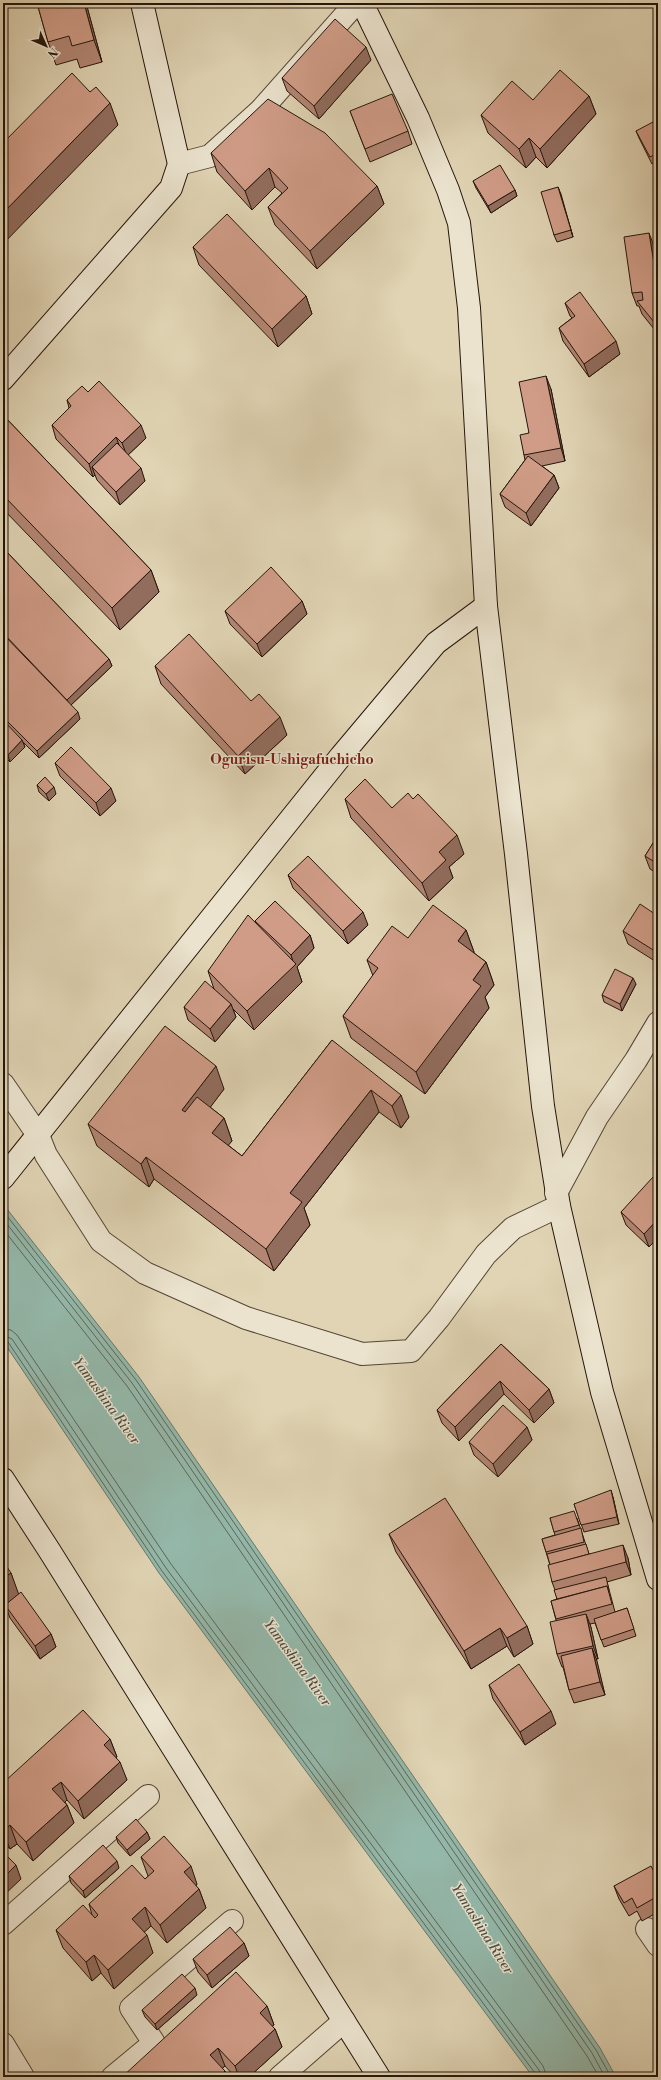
<svg xmlns="http://www.w3.org/2000/svg" width="661" height="2080" font-family="'Libre Bodoni',serif">
<rect width="100%" height="100%" fill="#e0d4b4"/>
<filter id="stains"><feTurbulence type="fractalNoise" baseFrequency=".005" numOctaves="4"/><feColorMatrix values="0 0 0 0 .2 0 0 0 0 .09 0 0 0 0 .02 0 0 0 .5 -.17"/></filter>
<radialGradient id="worn" r=".72"><stop offset=".6" stop-color="#630" stop-opacity="0"/><stop offset="1" stop-color="#630" stop-opacity=".3"/></radialGradient>
<!-- water -->
<polygon fill="#94b8aa" stroke="#68776a" points="3,1204 139,1377 600,2048 616,2077 533,2077 159,1573 3,1341"/>
<g fill="none" stroke-linecap="round" stroke-linejoin="round">
<!-- shore -->
<g stroke="#5c665a" stroke-width="1">
<polyline points="3,1211 136,1380 596,2050 611,2077"/>
<polyline points="3,1219 132,1383 592,2053 605,2077"/>
<polyline points="3,1229 127,1386 587,2056 599,2077"/>
<polyline points="3,1329 11,1330 17,1335 171,1564 543,2066 547,2077"/>
<polyline points="3,1335 12,1339 166,1568 539,2070 541,2077"/>
<polyline points="3,1340 8,1342 162,1571 535,2073 535,2077"/>
</g>
<defs>
<g id="street">
<polyline points="179,164 210,156 260,111 356,3"/>
<polyline points="3,1084 38,1135 46,1155 101,1241 145,1273 246,1318 362,1354 411,1351 439,1318 486,1254 513,1228 559,1206"/>
<polyline points="556,1193 597,1117 636,1060 658,1023"/>
<polyline points="3,1924 148,1796"/>
<polyline points="647,1929 658,1945"/>
<polyline points="3,2044 23,2077"/>
<polyline points="113,2077 154,2043 131,2008 232,1921"/>
<polyline points="280,2077 344,2021"/>
</g>
<g id="secondary">
<polyline points="362,3 418,118 448,190 459,223 469,308 486,606 516,854 543,1106 559,1206 602,1392 658,1579"/>
<polyline points="3,379 171,188 179,164 142,3"/>
<polyline points="3,1178 341,756 436,643 486,606"/>
<polyline points="3,1479 49,1550 379,2077"/>
</g>
</defs>
<!-- street casing -->
<use href="#street" stroke="#544535" stroke-width="24"/>
<!-- secondary casing -->
<use href="#secondary" stroke="#25150b" stroke-width="24"/>
<!-- street -->
<use href="#street" stroke="#ebe3ce" stroke-width="22"/>
<!-- secondary -->
<use href="#secondary" stroke="#ebe3ce" stroke-width="22"/>
</g>
<!-- wall -->
<g fill="#b38674" stroke="#25150b">
<polygon points="37,3 86,3 102,62 80,68 77,59 56,65 48,42"/>
<polygon points="371,60 319,119 287,91 282,78"/>
<polygon points="589,96 596,114 547,168 536,157 526,168 488,133 481,115 533,100"/>
<polygon points="350,111 408,131 412,144 370,162"/>
<polygon points="636,131 658,132 658,161 652,164 639,138"/>
<polygon points="211,153 377,186 384,204 317,269 275,225 268,207 282,193 275,187 252,210 217,172"/>
<polygon points="473,181 515,190 517,196 491,213 476,188"/>
<polygon points="558,187 573,237 557,242 554,235"/>
<polygon points="654,246 658,270 658,334 642,314 639,306 637,306 632,293"/>
<polygon points="193,247 306,296 312,314 278,347 199,265"/>
<polygon points="565,303 620,354 589,377 563,341 559,328 572,318 570,316"/>
<polygon points="551,389 565,461 542,466 554,475 559,488 531,526 505,507 500,494 525,460 524,455 529,433"/>
<polygon points="88,392 146,438 128,455 145,481 120,505 97,480 95,475 93,477 56,439 52,425 69,408 67,400"/>
<polygon points="3,415 151,570 159,592 120,630 3,509"/>
<polygon points="3,548 109,659 112,666 71,705 80,719 39,758 23,742 25,747 10,762 3,755"/>
<polygon points="302,601 307,614 262,657 230,624 225,611"/>
<polygon points="155,666 251,701 287,735 245,774 161,684"/>
<polygon points="55,763 116,801 100,816 60,776"/>
<polygon points="37,785 56,794 49,801 39,792"/>
<polygon points="345,799 392,808 464,854 449,867 453,878 429,901 351,818"/>
<polygon points="658,835 658,874 650,869 645,856"/>
<polygon points="288,875 368,925 348,944 293,888"/>
<polygon points="658,916 658,963 628,944 623,931"/>
<polygon points="255,921 310,935 314,948 297,967 302,982 254,1030 233,1009 236,1017 215,1042 188,1020 184,1007 214,989 208,971 256,924"/>
<polygon points="466,930 474,952 474,953 486,962 494,985 485,997 489,1008 425,1094 351,1038 343,1016 373,976 367,960 408,938"/>
<polygon points="636,984 622,1011 604,1002 602,995"/>
<polygon points="332,1040 409,1117 401,1128 379,1112 304,1208 310,1225 274,1271 154,1179 149,1187 97,1146 88,1124 224,1089 210,1107 224,1118 232,1141 228,1145 242,1156"/>
<polygon points="658,1181 658,1238 649,1247 626,1225 621,1212"/>
<polygon points="501,1344 549,1389 554,1403 534,1423 504,1394 459,1441 442,1423 437,1410"/>
<polygon points="527,1427 532,1440 498,1477 474,1455 469,1442"/>
<polygon points="613,1497 619,1524 584,1532 574,1504"/>
<polygon points="550,1518 577,1518 589,1554 628,1558 631,1575 607,1582 615,1612 627,1608 636,1636 604,1647 595,1623 590,1624 598,1659 596,1659 605,1695 574,1703 569,1690 563,1667 562,1667 557,1654 556,1620 551,1601 557,1599 555,1590 552,1582 550,1565 542,1539 555,1535"/>
<polygon points="389,1534 527,1626 533,1644 514,1657 507,1646 471,1669 396,1552"/>
<polygon points="11,1573 18,1594 51,1634 56,1647 40,1659 10,1618 5,1605"/>
<polygon points="489,1685 556,1724 525,1745 493,1699"/>
<polygon points="110,1739 117,1757 116,1758 127,1780 84,1819 67,1800 65,1802 67,1805 74,1823 33,1861 17,1844 10,1849 3,1841 3,1783"/>
<polygon points="147,1832 150,1839 130,1856 118,1843 116,1837"/>
<polygon points="141,1857 197,1884 196,1886 199,1889 206,1908 167,1943 151,1926 144,1932 153,1953 114,1989 101,1973 92,1981 63,1948 56,1930 92,1915 89,1904 145,1879 148,1876"/>
<polygon points="119,1868 85,1898 71,1883 69,1876"/>
<polygon points="658,1879 658,1912 642,1921 637,1911 629,1916 619,1899 614,1886"/>
<polygon points="244,1943 249,1956 212,1988 198,1972 193,1959"/>
<polygon points="197,1995 157,2030 145,2017 142,2010"/>
<polygon points="267,2006 274,2025 272,2026 275,2029 282,2047 249,2077 235,2077 225,2066 222,2068 225,2071 227,2077 122,2077"/>
</g>
<!-- shaded-wall -->
<g fill="#926d5e" stroke="#25150b">
<polygon points="84,3 86,3 102,62 94,40"/>
<polygon points="366,47 371,60 319,119 314,106"/>
<polygon points="589,96 596,114 547,168 540,149"/>
<polygon points="110,103 118,125 3,244 3,213"/>
<polygon points="529,138 536,157 526,168 519,149"/>
<polygon points="269,168 275,187 252,210 245,191"/>
<polygon points="377,186 384,204 317,269 310,251"/>
<polygon points="558,187 561,194 573,237 571,230"/>
<polygon points="515,190 517,196 491,213 488,206"/>
<polygon points="649,233 654,246 658,270 658,281 656,276"/>
<polygon points="306,296 312,314 278,347 272,329"/>
<polygon points="616,341 620,354 589,377 584,364"/>
<polygon points="546,376 551,389 565,461 561,448"/>
<polygon points="141,425 146,438 127,456 122,443"/>
<polygon points="116,437 121,450 92,467 95,475 93,477 89,464"/>
<polygon points="141,468 145,481 120,505 116,492"/>
<polygon points="554,475 559,488 531,526 526,513"/>
<polygon points="151,570 159,592 120,630 112,608"/>
<polygon points="302,601 307,614 262,657 257,644"/>
<polygon points="109,659 112,666 70,706 67,700"/>
<polygon points="78,712 80,719 39,758 37,751"/>
<polygon points="280,717 287,735 245,774 238,756"/>
<polygon points="22,740 25,747 10,762 8,755"/>
<polygon points="54,787 56,794 49,801 46,794"/>
<polygon points="111,788 116,801 100,816 96,803"/>
<polygon points="457,835 464,854 449,867 453,878 429,901 422,883 439,852"/>
<polygon points="363,912 368,925 348,944 343,931"/>
<polygon points="466,930 474,952 466,964 458,941"/>
<polygon points="310,935 314,948 297,967 302,982 254,1030 247,1011 294,965 291,955"/>
<polygon points="486,962 494,985 485,997 489,1008 425,1094 416,1072 473,980"/>
<polygon points="633,978 636,984 622,1011 620,1004"/>
<polygon points="231,1004 236,1017 215,1042 210,1029"/>
<polygon points="216,1066 224,1089 191,1133 182,1110"/>
<polygon points="371,1090 379,1112 304,1208 310,1225 274,1271 266,1249 290,1193"/>
<polygon points="401,1095 409,1117 401,1128 392,1106"/>
<polygon points="224,1118 232,1141 220,1155 212,1133"/>
<polygon points="146,1157 154,1179 149,1187 141,1164"/>
<polygon points="658,1219 658,1238 649,1247 644,1234"/>
<polygon points="500,1381 504,1394 459,1441 455,1427"/>
<polygon points="549,1389 554,1403 534,1423 529,1410"/>
<polygon points="527,1427 532,1440 498,1477 493,1464"/>
<polygon points="611,1490 613,1497 619,1524 617,1517"/>
<polygon points="623,1545 628,1558 631,1575 626,1562"/>
<polygon points="11,1573 19,1595 3,1606 3,1578"/>
<polygon points="586,1614 591,1627 598,1659 593,1646"/>
<polygon points="527,1626 533,1644 514,1657 507,1638"/>
<polygon points="500,1628 507,1646 471,1669 464,1651"/>
<polygon points="51,1634 56,1647 40,1659 35,1646"/>
<polygon points="592,1648 597,1661 605,1695 600,1682"/>
<polygon points="551,1711 556,1724 525,1745 520,1732"/>
<polygon points="110,1739 117,1757 111,1763 104,1745"/>
<polygon points="120,1762 127,1780 84,1819 78,1801"/>
<polygon points="61,1782 67,1800 59,1808 52,1789"/>
<polygon points="67,1805 74,1823 33,1861 26,1842"/>
<polygon points="10,1825 17,1844 10,1849 3,1831"/>
<polygon points="147,1832 150,1839 130,1856 127,1850"/>
<polygon points="117,1861 119,1868 85,1898 83,1891"/>
<polygon points="16,1865 21,1879 3,1896 3,1878"/>
<polygon points="191,1866 197,1884 191,1891 184,1872"/>
<polygon points="199,1889 206,1908 167,1943 160,1925"/>
<polygon points="145,1907 151,1926 139,1937 132,1919"/>
<polygon points="147,1935 153,1953 114,1989 108,1970"/>
<polygon points="244,1943 249,1956 212,1988 207,1975"/>
<polygon points="94,1955 101,1973 92,1981 86,1962"/>
<polygon points="195,1988 197,1995 157,2030 155,2024"/>
<polygon points="267,2006 274,2025 267,2031 260,2013"/>
<polygon points="275,2029 282,2047 249,2077 239,2077 235,2066"/>
<polygon points="218,2048 225,2066 217,2073 210,2055"/>
<polygon points="225,2071 227,2077 219,2077"/>
</g>
<!-- building -->
<g fill="#d09c87" stroke="#25150b">
<polygon points="37,3 84,3 94,40 72,46 69,36 48,42"/>
<polygon points="335,19 366,47 314,106 282,78"/>
<polygon points="560,70 589,96 540,149 529,138 519,149 481,115 512,81 533,100"/>
<polygon points="72,73 90,92 96,87 110,103 3,213 3,143"/>
<polygon points="392,94 408,131 365,149 350,111"/>
<polygon points="268,99 325,133 377,186 310,251 268,207 288,188 269,168 245,191 211,153"/>
<polygon points="653,122 658,132 658,153 650,157 636,131"/>
<polygon points="500,165 515,190 488,206 473,181"/>
<polygon points="558,187 571,230 554,235 541,192"/>
<polygon points="227,214 306,296 272,329 193,247"/>
<polygon points="649,233 656,276 658,275 658,327 637,301 643,300 642,292 632,293 624,237"/>
<polygon points="580,292 616,341 584,364 559,328 575,316 565,303"/>
<polygon points="546,376 561,448 524,455 520,435 529,433 519,382"/>
<polygon points="99,381 141,425 122,443 116,437 89,464 52,425 71,406 67,400 82,386 88,392"/>
<polygon points="3,415 151,570 112,608 3,495"/>
<polygon points="117,443 141,468 116,492 92,467"/>
<polygon points="528,456 554,475 526,513 500,494"/>
<polygon points="3,548 109,659 67,700 3,633"/>
<polygon points="271,567 302,601 257,644 225,611"/>
<polygon points="3,634 78,712 37,751 3,717"/>
<polygon points="189,634 251,701 259,694 280,717 238,756 155,666"/>
<polygon points="3,720 22,740 8,755 3,750"/>
<polygon points="71,747 111,788 96,803 55,763"/>
<polygon points="45,777 54,787 46,794 37,785"/>
<polygon points="365,779 392,808 408,793 413,799 418,794 457,835 439,852 446,860 422,883 345,799"/>
<polygon points="658,835 658,864 645,856"/>
<polygon points="308,856 363,912 343,931 288,875"/>
<polygon points="275,901 310,935 291,955 255,921"/>
<polygon points="640,904 658,916 658,953 623,931"/>
<polygon points="433,905 466,930 458,941 486,962 473,980 481,986 416,1072 343,1016 378,968 367,960 392,926 408,938"/>
<polygon points="248,915 296,964 247,1011 208,971"/>
<polygon points="615,969 633,978 620,1004 602,995"/>
<polygon points="205,981 231,1004 210,1029 184,1007"/>
<polygon points="165,1026 216,1066 182,1110 185,1112 197,1097 224,1118 212,1133 242,1156 332,1040 401,1095 392,1106 371,1090 290,1193 302,1202 266,1249 146,1157 141,1164 88,1124"/>
<polygon points="653,1177 658,1181 658,1219 644,1234 621,1212"/>
<polygon points="501,1344 549,1389 529,1410 500,1381 455,1427 437,1410"/>
<polygon points="503,1405 527,1427 493,1464 469,1442"/>
<polygon points="611,1490 617,1517 581,1525 574,1504"/>
<polygon points="445,1498 527,1626 507,1638 500,1628 464,1651 389,1534"/>
<polygon points="574,1511 579,1525 554,1532 550,1518"/>
<polygon points="581,1528 584,1542 546,1552 542,1539"/>
<polygon points="586,1544 589,1554 550,1565 547,1554"/>
<polygon points="623,1545 626,1562 552,1582 548,1565"/>
<polygon points="3,1561 11,1573 3,1578"/>
<polygon points="606,1577 609,1590 608,1590 607,1586 557,1599 554,1590"/>
<polygon points="607,1586 612,1604 556,1619 551,1601"/>
<polygon points="21,1592 51,1634 35,1646 5,1605"/>
<polygon points="627,1608 634,1629 601,1640 594,1619"/>
<polygon points="586,1614 593,1646 557,1654 550,1622"/>
<polygon points="592,1648 600,1682 569,1690 561,1656"/>
<polygon points="519,1664 551,1711 520,1732 489,1685"/>
<polygon points="83,1710 110,1739 104,1745 120,1762 78,1801 61,1782 52,1789 67,1805 26,1842 10,1825 3,1831 3,1783"/>
<polygon points="136,1819 147,1832 127,1850 116,1837"/>
<polygon points="164,1836 191,1866 184,1872 199,1889 160,1925 145,1907 132,1919 147,1935 108,1970 94,1955 86,1962 56,1930 83,1905 95,1918 98,1915 89,1904 132,1865 145,1879 154,1871 141,1857"/>
<polygon points="103,1845 117,1861 83,1891 69,1876"/>
<polygon points="3,1852 16,1865 3,1878"/>
<polygon points="651,1866 658,1879 658,1896 637,1908 632,1898 624,1903 614,1886"/>
<polygon points="230,1927 244,1943 207,1975 193,1959"/>
<polygon points="236,1972 267,2006 260,2013 275,2029 235,2066 218,2048 210,2055 225,2071 219,2077 122,2077"/>
<polygon points="182,1974 195,1988 155,2024 142,2010"/>
</g>
<g text-anchor="middle" dominant-baseline="central" stroke-width="3" stroke-linejoin="round" paint-order="stroke">
<!-- neighbourhood labels -->
<g font-size="14" font-weight="bold" fill="#7a1f14" stroke="#ebe3ce">
<text x="292" y="760">Ogurisu-Ushigafuchicho</text>
</g>
<!-- water labels -->
<g font-size="14" font-style="italic" fill="#4c4e43" stroke="#ebe3ce">
<text transform="translate(106 1401) rotate(54)">Yamashina River</text>
<text transform="translate(297 1663) rotate(54)">Yamashina River</text>
<text transform="translate(482 1929) rotate(58)">Yamashina River</text>
</g>
</g>
<!-- margin -->
<rect width="661" height="2080" fill="none" stroke="#e0d4b4" stroke-width="16"/>
<rect x="4" y="4" width="653" height="2072" fill="none" stroke="#25150b" stroke-width="2"/>
<rect x="8" y="8" width="645" height="2064" fill="none" stroke="#25150b"/>
<!-- north arrow -->
<g transform="translate(46 46) rotate(135)" stroke="#ebe3ce" stroke-width="3" paint-order="stroke">
<path d="M0-3L7 15L0 10L-7 15Z" fill="#25150b"/>
<text y="-6" font-size="11" font-weight="bold" text-anchor="middle" fill="#25150b">N</text>
</g>
<rect width="100%" height="100%" filter="url(#stains)"/>
<rect width="100%" height="100%" fill="url(#worn)"/>
</svg>
